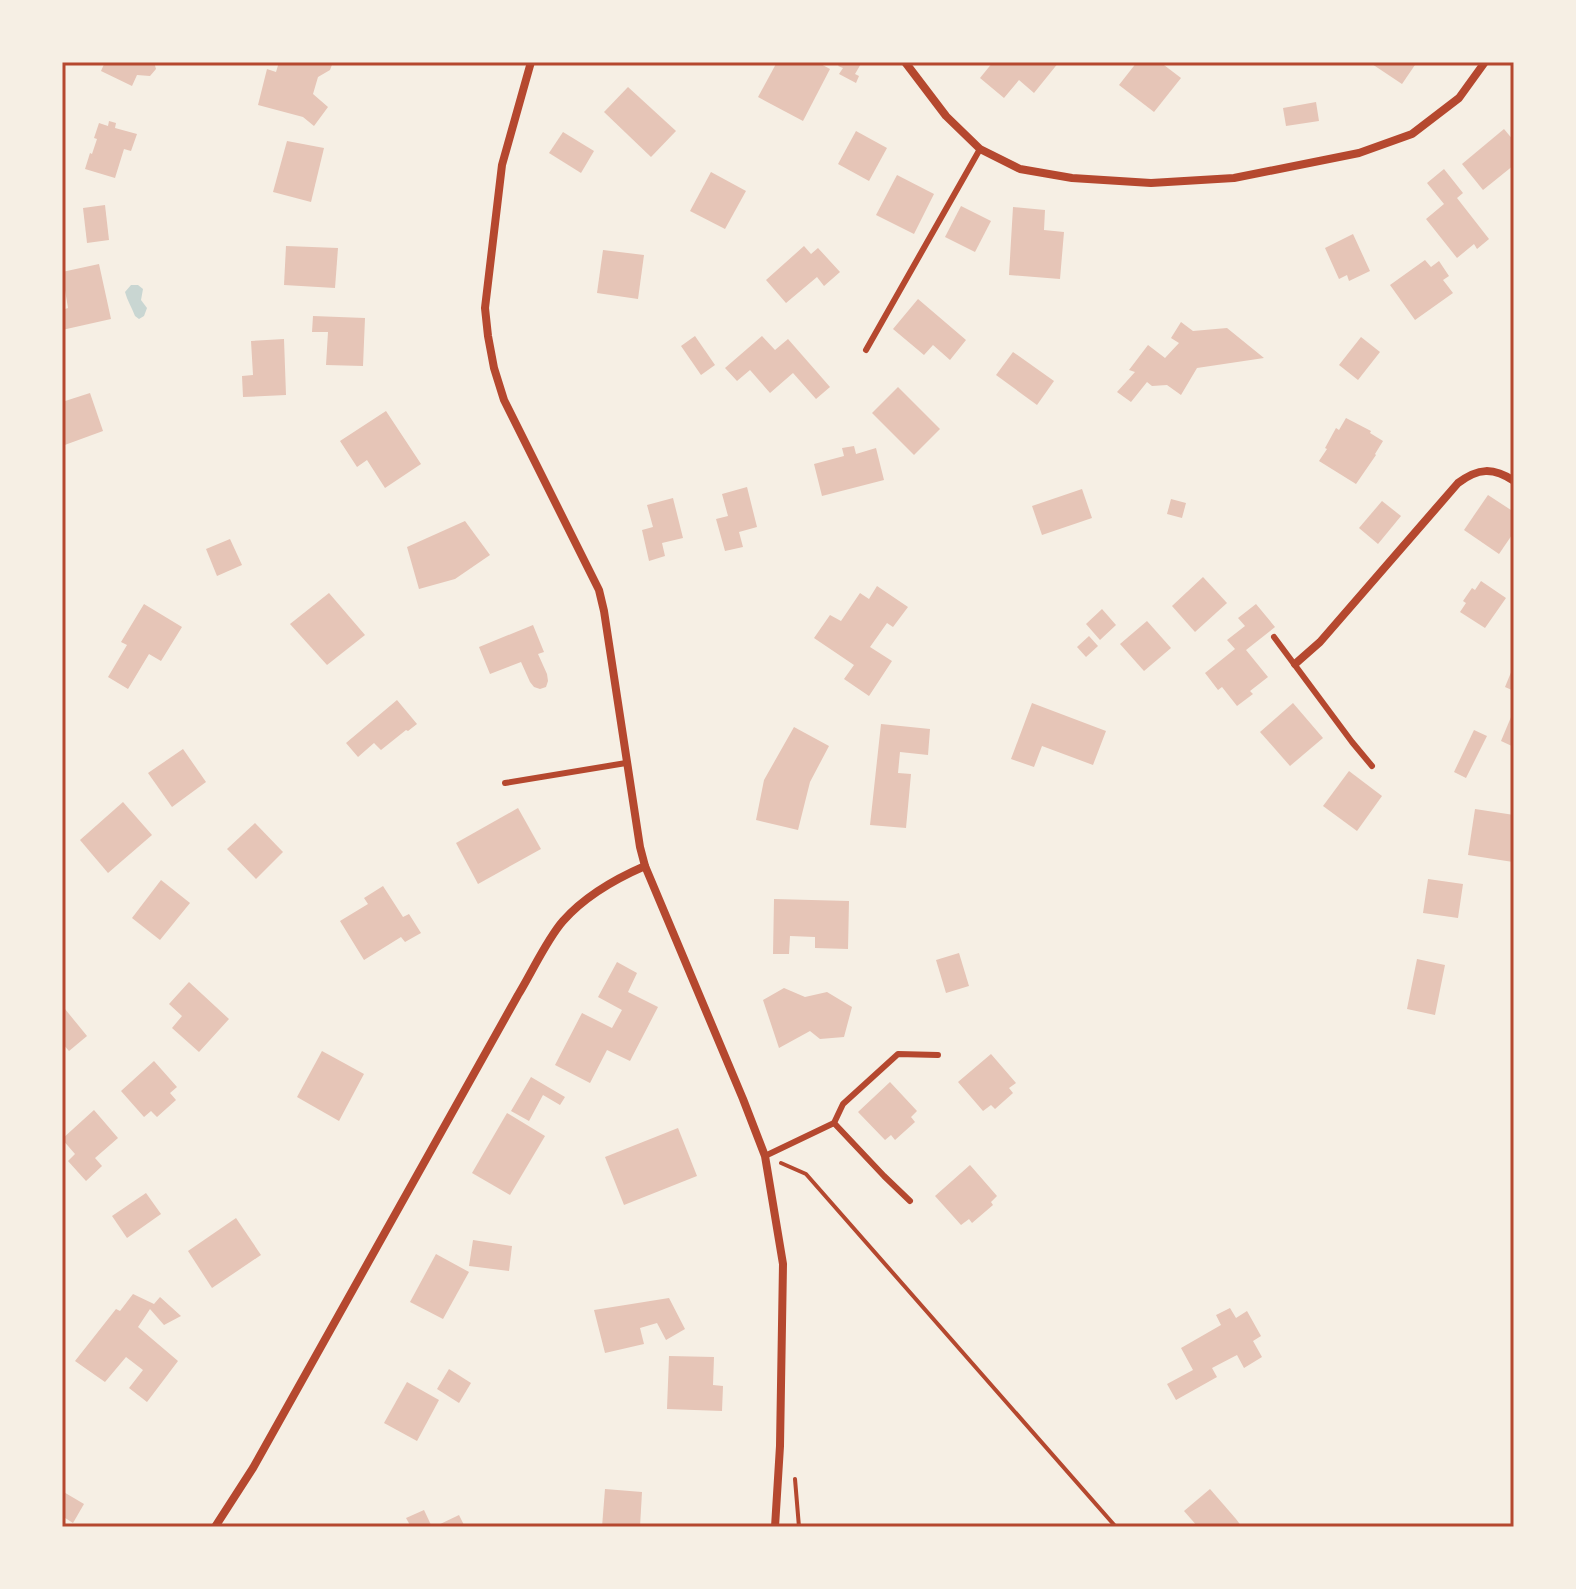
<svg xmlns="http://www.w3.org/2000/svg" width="1576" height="1589" font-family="Manrope,sans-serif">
<rect width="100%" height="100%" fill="#f6efe4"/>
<!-- water -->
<path fill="#c9d6d2" d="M131 285H138L143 289 141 300 147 308 144 316 139 319 135 316C132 308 127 300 125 292Z"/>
<!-- building -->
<g fill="#e6c5b7">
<polygon points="105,62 154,62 156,69 150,76 137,75 132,86 101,71"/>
<polygon points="279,62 333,62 330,70 318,77 313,94 328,107 314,126 303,117 258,105 267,69 276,72"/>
<polygon points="777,62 817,62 830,69 803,121 758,97"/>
<polygon points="841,62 862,62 855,74 859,76 856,83 839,74 843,68 838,66"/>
<polygon points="993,62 1059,62 1034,93 1019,80 1004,98 980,78"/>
<polygon points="1137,62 1160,62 1181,78 1154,112 1119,85"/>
<polygon points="1369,62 1417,62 1402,84"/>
<polygon points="628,87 676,131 651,157 604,112"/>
<polygon points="1316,102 1319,121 1286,126 1283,108"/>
<polygon points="109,121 116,123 115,128 137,134 131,151 124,149 115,178 85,169 90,153 92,154 97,139 94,138 99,123 108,126"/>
<polygon points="1504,129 1514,141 1514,165 1483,190 1462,164"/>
<polygon points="856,131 887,148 869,181 838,164"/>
<polygon points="563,132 594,151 581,173 549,153"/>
<polygon points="287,141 324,148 311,202 273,192"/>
<polygon points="1444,169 1463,193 1457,198 1489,239 1477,249 1474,244 1457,258 1426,219 1444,204 1427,183"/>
<polygon points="711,172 746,191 725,229 690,211"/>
<polygon points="897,175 934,194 914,234 876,215"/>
<polygon points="105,205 109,240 87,243 83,208"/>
<polygon points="961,206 991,221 975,252 945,237"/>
<polygon points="1013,207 1045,210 1044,230 1064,232 1060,279 1009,275"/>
<polygon points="1353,234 1370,271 1349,281 1347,275 1339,279 1325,248"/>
<polygon points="286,246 338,248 335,288 284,285"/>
<polygon points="804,246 811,254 818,248 840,272 824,286 817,277 786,303 766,280"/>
<polygon points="603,250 644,255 638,299 597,293"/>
<polygon points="1425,260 1431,267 1439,261 1449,276 1443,280 1453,293 1415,320 1390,285"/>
<polygon points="99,264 111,319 62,330 62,310 68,308 62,272"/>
<polygon points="918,299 966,340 950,360 933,345 924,355 893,329"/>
<polygon points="313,316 365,318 363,366 326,365 328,332 312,332"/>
<polygon points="1181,322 1193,331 1227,328 1264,358 1197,368 1181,395 1167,385 1152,386 1147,382 1131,402 1117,392 1135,372 1129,370 1148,345 1165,358 1179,343 1171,338"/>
<polygon points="695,336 715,365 701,375 681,346"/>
<polygon points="762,336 775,350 788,339 830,387 816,399 793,373 770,393 750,370 737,381 725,368"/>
<polygon points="1361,337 1380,352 1358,380 1339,365"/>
<polygon points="284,339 286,395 243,397 242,376 253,375 251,341"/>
<polygon points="1013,352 1054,381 1037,405 996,375"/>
<polygon points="898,387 940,429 914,455 872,413"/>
<polygon points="90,393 103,431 62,446 62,402"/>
<polygon points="386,411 421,464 385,488 367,460 357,467 340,441"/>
<polygon points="1346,418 1371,431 1370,433 1383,441 1375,454 1376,455 1356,484 1319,461 1327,449 1325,448 1336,428 1339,430"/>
<polygon points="854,446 856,454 876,448 884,480 822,496 814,464 844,456 842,448"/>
<polygon points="747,487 757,527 739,532 743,547 725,551 716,519 728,516 722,494"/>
<polygon points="1082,489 1092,518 1042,535 1032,506"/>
<polygon points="1488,495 1514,512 1514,532 1499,554 1464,530"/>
<polygon points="673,498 683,538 662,543 665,556 649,561 642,530 653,527 647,505"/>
<polygon points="1171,499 1186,503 1182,518 1167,514"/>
<polygon points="1382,501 1401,516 1378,544 1359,528"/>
<polygon points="465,521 490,555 455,579 419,589 407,547"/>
<polygon points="230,539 242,565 217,576 206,549"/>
<polygon points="1203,577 1227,603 1195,632 1172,606"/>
<polygon points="1481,581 1506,598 1485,628 1460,612 1466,603 1463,601 1472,588 1475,590"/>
<polygon points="877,586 908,607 893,627 887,623 870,647 892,661 869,696 844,679 854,665 814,638 830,615 841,621 860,593 869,599"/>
<polygon points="329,593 365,635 327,665 290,624"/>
<polygon points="144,604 182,627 161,661 149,654 128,689 108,677 127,645 121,642"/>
<polygon points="1256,604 1275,627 1246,650 1268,677 1250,691 1253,694 1237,706 1222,687 1218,690 1205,673 1235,649 1227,640 1245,626 1238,618"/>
<polygon points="1102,609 1116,625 1100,640 1086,624"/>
<polygon points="1147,621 1171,648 1144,671 1120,644"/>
<polygon points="533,625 544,652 538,654 547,674 548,681 546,687 540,689 534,687 530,682 521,662 490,674 479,647"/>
<polygon points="1089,636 1098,646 1086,657 1077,647"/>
<polygon points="1514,665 1514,691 1505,687"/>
<polygon points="397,700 417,724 408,731 406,730 381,750 374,743 358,757 346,743"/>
<polygon points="1032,703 1106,731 1093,765 1042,746 1034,767 1011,759"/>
<polygon points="1293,703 1323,738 1290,766 1260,732"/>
<polygon points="1514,710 1514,747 1501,741"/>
<polygon points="881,724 930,729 928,755 900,752 898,773 911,774 906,828 870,825"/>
<polygon points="794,727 829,746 810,782 798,830 756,820 764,780"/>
<polygon points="1474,730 1487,736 1466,778 1454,772"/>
<polygon points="183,749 206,782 172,807 148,773"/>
<polygon points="1349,771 1382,796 1357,831 1323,806"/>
<polygon points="123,802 152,835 108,873 80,840"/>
<polygon points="518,808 541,849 478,884 456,843"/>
<polygon points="1475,809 1514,815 1513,862 1468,855"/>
<polygon points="255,823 283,852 256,879 227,849"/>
<polygon points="1428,879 1463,884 1458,918 1423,913"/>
<polygon points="161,880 190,903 160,940 132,918"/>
<polygon points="383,886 403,917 409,914 421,933 405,942 401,937 364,960 340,921 368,904 364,898"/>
<polygon points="774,899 849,901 848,949 815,948 815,937 790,936 789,954 773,954"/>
<polygon points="959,953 969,986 946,993 936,960"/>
<polygon points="1417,959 1445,965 1435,1015 1407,1009"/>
<polygon points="617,962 637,973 628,992 658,1007 630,1061 607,1050 590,1083 555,1065 582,1013 612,1028 622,1010 598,997"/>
<polygon points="189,982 229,1019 199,1052 172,1028 182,1016 169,1004"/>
<polygon points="784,988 805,997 827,992 852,1007 844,1037 820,1039 810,1031 779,1048 763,1000"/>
<polygon points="65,1009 87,1036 69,1051 62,1043 62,1012"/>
<polygon points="322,1051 364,1074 339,1121 297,1097"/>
<polygon points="991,1054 1016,1083 1009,1088 1013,1093 995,1109 991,1105 983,1111 958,1082"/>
<polygon points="154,1061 177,1087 170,1093 176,1100 157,1117 151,1111 144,1117 121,1091"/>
<polygon points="531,1077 565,1097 560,1105 543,1095 529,1121 511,1111"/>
<polygon points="890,1082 917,1111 911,1117 915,1122 895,1140 891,1135 885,1140 858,1112"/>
<polygon points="94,1110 118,1138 95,1158 102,1166 86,1181 68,1161 75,1154 62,1139"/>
<polygon points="507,1113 545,1136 510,1195 472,1173"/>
<polygon points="678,1128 697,1176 624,1205 605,1157"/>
<polygon points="970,1165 997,1196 991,1202 993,1205 972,1223 969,1219 961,1225 935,1196"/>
<polygon points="146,1193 161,1214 127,1238 112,1216"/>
<polygon points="236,1218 261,1255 212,1288 188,1251"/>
<polygon points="473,1240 512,1246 509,1271 469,1266"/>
<polygon points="436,1254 469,1272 443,1319 410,1302"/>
<polygon points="133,1294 154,1304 160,1297 181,1316 164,1325 150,1309 138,1327 178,1361 147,1402 129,1388 143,1370 126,1357 105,1382 75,1361 116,1309 120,1311"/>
<polygon points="669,1298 685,1329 666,1340 657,1323 640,1328 644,1344 605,1353 594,1310"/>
<polygon points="1230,1308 1236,1318 1247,1311 1261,1336 1253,1341 1262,1357 1244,1368 1237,1355 1212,1368 1217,1377 1176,1400 1167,1384 1193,1370 1181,1348 1221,1325 1216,1315"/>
<polygon points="669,1356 714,1357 713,1385 723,1386 722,1411 667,1409"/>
<polygon points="449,1369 471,1383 459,1403 437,1389"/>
<polygon points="407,1382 439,1400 417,1441 384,1423"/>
<polygon points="605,1489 642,1492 640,1527 602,1527"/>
<polygon points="1210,1489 1236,1519 1242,1527 1198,1527 1184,1511"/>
<polygon points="62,1491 84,1504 73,1523 62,1516"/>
<polygon points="424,1510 432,1527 411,1527 406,1518"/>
<polygon points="459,1515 465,1527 434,1527"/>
</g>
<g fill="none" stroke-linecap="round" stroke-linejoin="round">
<!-- path -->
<g stroke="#b5482f" stroke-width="4">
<polyline points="781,1163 806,1174 1116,1527"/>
<polyline points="795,1479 799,1527"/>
</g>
<!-- service -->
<g stroke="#b5482f" stroke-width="6">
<polyline points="866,350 980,149"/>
<polyline points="1274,637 1352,742 1372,766"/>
<polyline points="505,783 626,763"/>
<polyline points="834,1123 884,1176 910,1201"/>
<polyline points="765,1156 834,1123 843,1104 898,1054 938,1055"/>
</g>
<!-- minor -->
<g stroke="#b5482f" stroke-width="8">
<polyline points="531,62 502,165 485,308 488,336 494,368 504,400 599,590 604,611 640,847 645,866 743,1099 765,1156 783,1264 780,1446 775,1527"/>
<polyline points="905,62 946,116 980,149 1020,169 1072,178 1151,183 1234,178 1359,153 1412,134 1459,98 1485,62"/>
<path d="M1295 664 1320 642 1458 483C1478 468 1493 467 1514 481"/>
<path d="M215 1527 253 1468 518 995C531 974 547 939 563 921 585 896 615 879 645 866"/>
</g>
</g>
<!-- border -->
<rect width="1576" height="1589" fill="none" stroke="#f6efe4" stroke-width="128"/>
<rect x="64" y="64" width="1448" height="1461" fill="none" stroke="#b5482f" stroke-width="3"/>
</svg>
